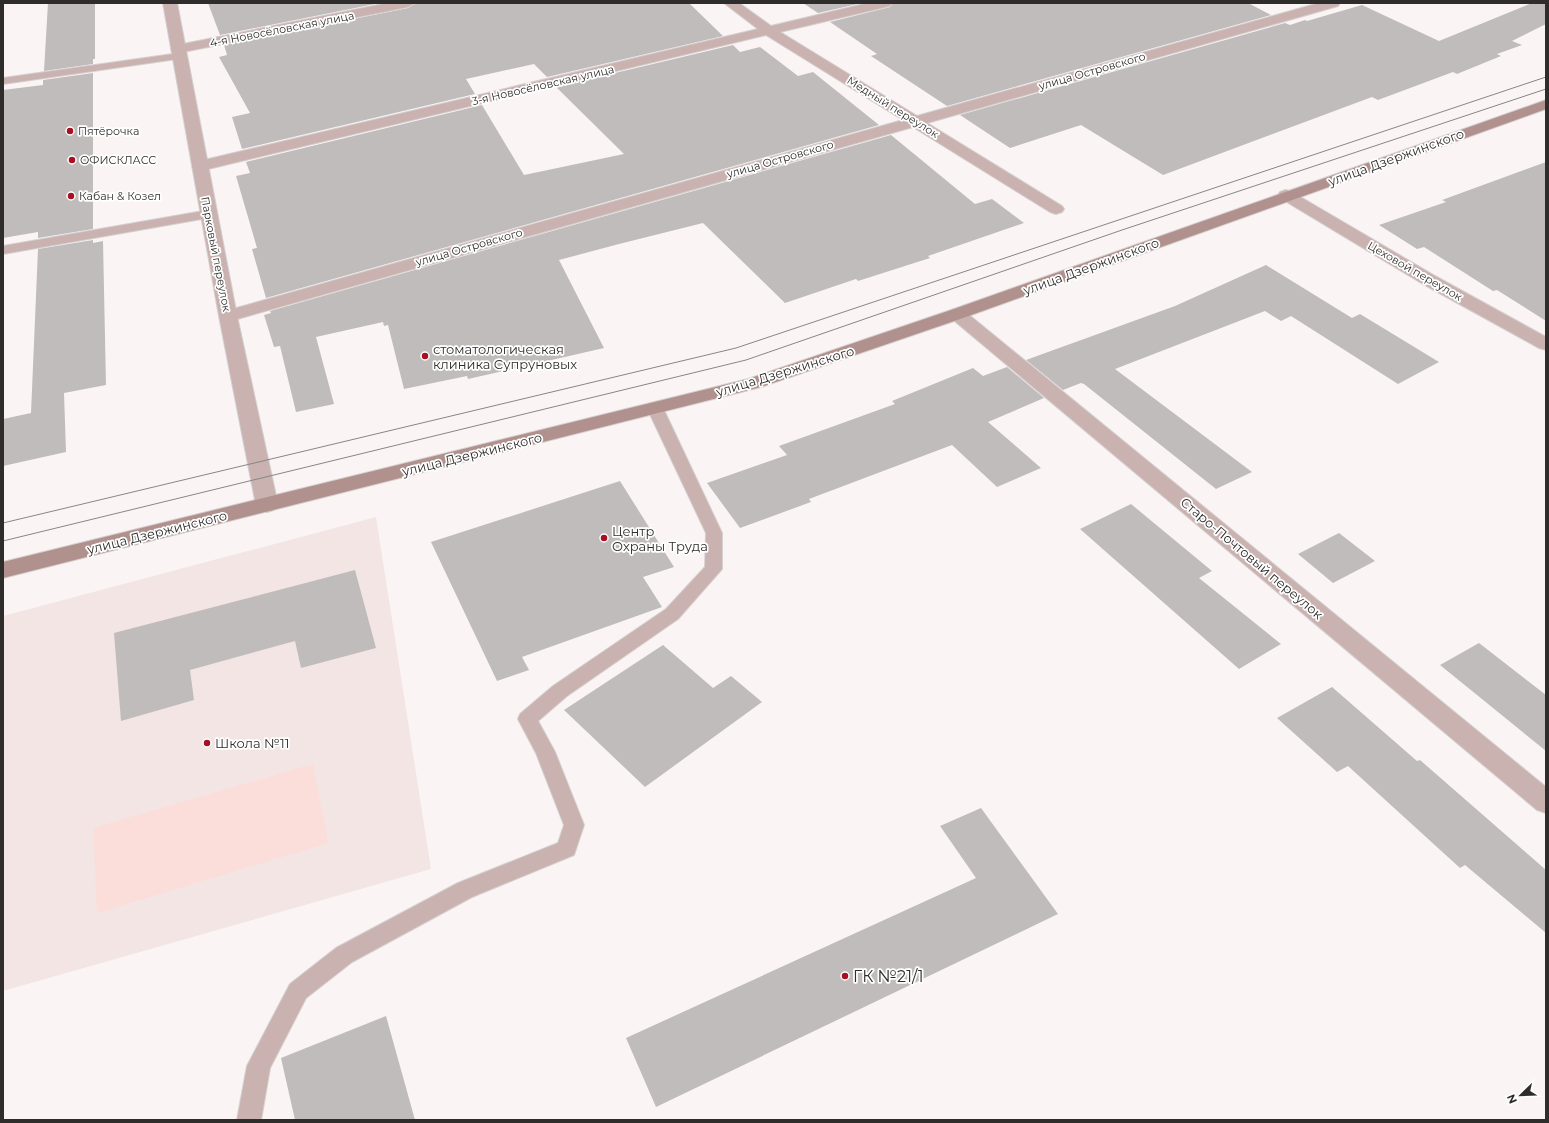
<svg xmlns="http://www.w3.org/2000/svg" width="1549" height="1123" font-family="Montserrat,sans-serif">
<rect width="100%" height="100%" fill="#faf5f4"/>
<!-- built -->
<polygon fill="#f3e5e4" points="376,517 431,869 3,991 3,616"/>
<!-- green -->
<polygon fill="#fbddda" points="313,764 328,843 97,913 93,828"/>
<!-- building -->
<g fill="#c1bcbc">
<polygon points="48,3 95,3 95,59 93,59 93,64 44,71"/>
<polygon points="208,3 380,3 220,35"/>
<polygon points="416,3 689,3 723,36 547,77 534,64 466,79 475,94 242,149 232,117 250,113 219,57 227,55 224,45 408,8"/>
<polygon points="803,3 862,3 818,13"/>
<polygon points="893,3 1248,3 1271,15 947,106 871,56 877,54 830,22 890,7"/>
<polygon points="1532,3 1546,3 1546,24 1512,41 1522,45 1497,54 1501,56 1457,74 1453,72 1378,100 1372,97 1163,175 1081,125 1010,148 960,115 1285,23 1290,25 1305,20 1307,21 1362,5 1439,41"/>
<polygon points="733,45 740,52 760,47 798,76 813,72 879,125 266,298 252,249 257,248 236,176 250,173 246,162 482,105 524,175 624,154 556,87"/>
<polygon points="93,73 93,229 38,238 38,232 3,238 3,90 43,85 43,80"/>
<polygon points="891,135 975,204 992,199 1024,223 928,256 930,258 858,281 856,279 785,303 703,223 619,244 559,260 604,348 468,379 467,376 404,389 388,325 384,326 383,322 316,337 334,404 296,412 280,346 274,347 264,315 271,313 270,311"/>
<polygon points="1546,162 1546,321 1497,290 1493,291 1424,247 1417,249 1379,225 1446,202 1442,200"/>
<polygon points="93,240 93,243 103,241 106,385 64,393 66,452 3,466 3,419 31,413 38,249"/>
<polygon points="1266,265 1352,318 1360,314 1439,362 1398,384 1291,316 1281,321 1265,311 1115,369 1252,472 1216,489 1084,384 1081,383 1063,390 1026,360 1175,306"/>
<polygon points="1007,367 1044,398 988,422 1041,468 997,487 952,445 809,499 811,502 740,528 707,483 787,455 779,446 895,404 892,401 973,368 983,376"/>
<polygon points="620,481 674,567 643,577 662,607 522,657 529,670 497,681 431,542"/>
<polygon points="1131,504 1212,571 1199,578 1281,644 1239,669 1080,529"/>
<polygon points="1339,533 1375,561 1333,583 1298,554"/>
<polygon points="355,570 376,648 301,668 295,641 190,670 194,700 121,721 114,633"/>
<polygon points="1479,643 1546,695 1546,751 1440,665"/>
<polygon points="663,645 713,688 731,676 762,702 645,787 564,710"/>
<polygon points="1332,687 1417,761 1420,760 1546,870 1546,933 1465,865 1460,868 1348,766 1337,772 1277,718"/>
<polygon points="981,808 1058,914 656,1107 626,1038 976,878 940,826"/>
<polygon points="386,1016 415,1120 295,1120 281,1058"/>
</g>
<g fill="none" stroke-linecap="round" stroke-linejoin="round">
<defs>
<g id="service">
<polygon points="180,53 185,56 184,58 3,84 3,78"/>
<polygon points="209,210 215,214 213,217 3,254 3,246"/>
<polygon points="655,403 660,405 663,408 722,533 722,569 678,619 567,696 538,721 555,752 584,825 574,855 472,897 352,962 306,998 270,1068 261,1120 237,1120 247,1066 290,984 336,948 458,883 558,843 564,825 536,753 518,719 520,714 553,686 666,609 705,567 706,533 647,408 650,405"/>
</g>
<g id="minor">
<polygon points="388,3 415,3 408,7 178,53 173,52 171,49 173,46"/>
<polygon points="724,3 739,3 771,26 868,3 892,3 890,6 780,32 917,116 1319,3 1340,3 1338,6 927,123 1062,206 1064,209 1062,212 1056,214 1050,212 913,127 234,320 228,321 222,320 219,316 222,312 903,120 766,35 200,171 194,169 192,166 194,163 200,161 758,29"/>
<polygon points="1286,190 1292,192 1435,276 1546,337 1546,350 1539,348 1423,284 1280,198 1278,195 1280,192"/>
<polygon points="957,309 963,310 1546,787 1546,813 1537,810 951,318 948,314 951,310"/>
</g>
<polygon id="tertiary" points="163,3 177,3 237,316 278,505 274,510 267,512 260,510 256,505 219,316"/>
<polygon id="secondary" points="1546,100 1546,109 963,318 761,387 3,578 3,562 748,379 951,310"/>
</defs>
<!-- service casing -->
<use href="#service" stroke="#d5d1d0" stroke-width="2"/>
<!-- minor casing -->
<use href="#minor" stroke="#d5d1d0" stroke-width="2"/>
<!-- tertiary casing -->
<use href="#tertiary" stroke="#d5d1d0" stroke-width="2"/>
<!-- secondary casing -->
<use href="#secondary" stroke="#d5d1d0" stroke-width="2"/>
<!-- service -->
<use href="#service" fill="#c9b2b0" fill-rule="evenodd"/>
<!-- minor -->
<use href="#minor" fill="#c9b2b0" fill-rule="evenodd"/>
<!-- tertiary -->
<use href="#tertiary" fill="#c9b2b0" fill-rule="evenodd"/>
<!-- secondary -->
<use href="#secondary" fill="#b1918e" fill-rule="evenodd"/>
<!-- tram -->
<g stroke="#888685" stroke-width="1">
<polyline points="3,523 736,348 1546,77"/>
<polyline points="3,541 746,360 1122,230 1546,89"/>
</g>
</g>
<!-- markers -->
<g fill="#a71022" stroke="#fff" stroke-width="1.5">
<circle cx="70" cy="131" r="4"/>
<circle cx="72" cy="160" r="4"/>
<circle cx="71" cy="196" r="4"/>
<circle cx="425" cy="356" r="4"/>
<circle cx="604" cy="538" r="4"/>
<circle cx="207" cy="743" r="4"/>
<circle cx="845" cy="976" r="4"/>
</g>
<g text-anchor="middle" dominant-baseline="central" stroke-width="3.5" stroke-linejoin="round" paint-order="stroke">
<!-- far-street labels -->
<g font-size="11" fill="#2e2d2c" stroke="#fff">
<text transform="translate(282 29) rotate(-11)">4-я Новосёловская улица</text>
<text transform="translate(1092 71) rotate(-16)">улица Островского</text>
<text transform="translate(543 85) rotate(-13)">3-я Новосёловская улица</text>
<text transform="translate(893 107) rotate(32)">Медный переулок</text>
<text transform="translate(780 159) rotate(-16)">улица Островского</text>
<text transform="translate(469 247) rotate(-16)">улица Островского</text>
<text transform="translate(216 254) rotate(79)">Парковый переулок</text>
<text transform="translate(1415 271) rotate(30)">Цеховой переулок</text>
</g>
<!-- far-poi labels -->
<g font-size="11" fill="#2e2d2c" stroke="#fff" text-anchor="start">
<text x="78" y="131">Пятёрочка</text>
<text x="80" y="160">ОФИСКЛАСС</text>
<text x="79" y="196">Кабан &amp; Козел</text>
</g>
<!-- street labels -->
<g font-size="13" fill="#2e2d2c" stroke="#fff">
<text transform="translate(1396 157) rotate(-20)">улица Дзержинского</text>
<text transform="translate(1091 266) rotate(-20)">улица Дзержинского</text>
<text transform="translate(785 371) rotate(-17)">улица Дзержинского</text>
<text transform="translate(472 454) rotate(-14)">улица Дзержинского</text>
<text transform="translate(157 532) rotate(-14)">улица Дзержинского</text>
<text transform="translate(1252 558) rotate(40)">Старо-Почтовый переулок</text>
</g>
<!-- poi labels -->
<g font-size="13" fill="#2e2d2c" stroke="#fff" text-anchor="start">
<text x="433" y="349">стоматологическая<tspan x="433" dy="15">клиника Супруновых</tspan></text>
<text x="612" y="531">Центр<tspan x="612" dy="15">Охраны Труда</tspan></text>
<text x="215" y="743">Школа №11</text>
</g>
<!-- near-poi labels -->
<g font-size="16" fill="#2e2d2c" stroke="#fff" text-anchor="start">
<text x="853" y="976">ГК №21/1</text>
</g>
</g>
<!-- border -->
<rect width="1549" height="1123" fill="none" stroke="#2e2d2c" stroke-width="8"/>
<!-- north arrow -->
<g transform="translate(1521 1095) rotate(247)" stroke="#ffffff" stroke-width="3" paint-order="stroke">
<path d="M0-3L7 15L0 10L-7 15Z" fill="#2e2d2c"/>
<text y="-6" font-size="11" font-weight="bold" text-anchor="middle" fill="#2e2d2c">N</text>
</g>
</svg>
